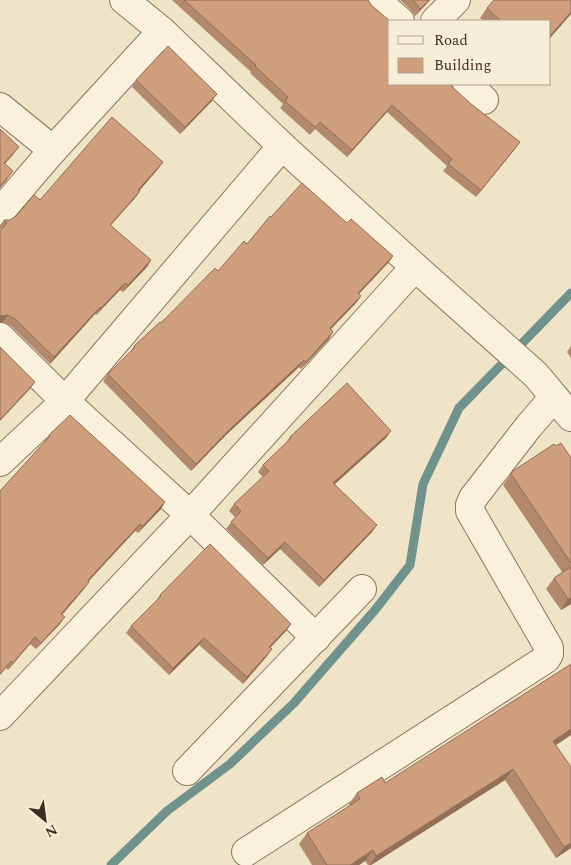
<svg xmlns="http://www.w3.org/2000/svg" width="571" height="865" font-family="Spectral,serif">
<rect width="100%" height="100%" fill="#f0e4c8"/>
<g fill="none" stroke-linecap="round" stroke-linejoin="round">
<!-- stream -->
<polyline stroke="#6f938a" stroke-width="9" points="111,865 167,811 230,764 294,703 375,610 410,565 423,484 459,408 571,293"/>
<defs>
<g id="minor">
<polyline points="124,0 162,31 282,146 415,267 536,375 571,417"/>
<polyline points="376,0 400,21"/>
<polyline points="435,21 456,0"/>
<polyline points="467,84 484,100"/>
<polyline points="0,107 53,150 0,212"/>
<polyline points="53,150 162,31"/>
<polyline points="0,337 65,401 190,515 316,638"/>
<polyline points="0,462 65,401 282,146"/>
<polyline points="0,716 190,515 415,267"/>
<polyline points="187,771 362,589"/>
<polyline points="246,852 546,659 549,654 549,648 470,511 470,505 473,498 529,426 554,397"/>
</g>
</defs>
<!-- minor casing -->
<use href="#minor" stroke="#8d765c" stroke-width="30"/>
<!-- minor -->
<use href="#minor" stroke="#faf1dc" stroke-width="28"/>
</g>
<!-- wall -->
<g fill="#b2896c">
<polygon points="172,0 368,0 390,84 471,104 520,142 476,197 443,171 447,166 387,112 347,157 315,129 310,135 280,108 283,104 250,73 251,72"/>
<polygon points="400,0 430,0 415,16 410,9"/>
<polygon points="571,0 571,14 550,38 550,21 484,21 480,18 487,8"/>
<polygon points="136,80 212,101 180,134 132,87"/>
<polygon points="163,162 158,169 139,191 140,191 135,198 110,225 151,260 147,267 123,292 120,290 96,315 95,314 50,364 11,326 3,322 1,230 0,228 0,225 4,220 10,220 40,200"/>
<polygon points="271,217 347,223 393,256 388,263 359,294 361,296 356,303 331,329 329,339 301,369 299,367 226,435 191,471 103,381 108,374 130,352 134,346 218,271 247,244"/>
<polygon points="571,346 571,358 567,352"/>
<polygon points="49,435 165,502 161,509 138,533 135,531 89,581 89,582 84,589 62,614 60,624 36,649 30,644 8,670 6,668 0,675 0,491 44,443"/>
<polygon points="290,437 386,438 335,484 372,532 319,587 280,549 263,565 226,529 235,517 229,511 234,504 263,477 258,472 263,465 285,444"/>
<polygon points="556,446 571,458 571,604 561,610 546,589 554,578 562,572 503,485 513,471"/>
<polygon points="160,595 291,624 286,631 270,648 272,649 267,656 243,684 199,645 169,675 126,633 131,626 155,602"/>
<polygon points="556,745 571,848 556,858 505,780 371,865 368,865 365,861 359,865 312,865 299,844 307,833 350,806 349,804 357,793 385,783"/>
</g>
<!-- shaded-wall -->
<g fill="#916f58">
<polygon points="429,0 430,0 415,16 420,9"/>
<polygon points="571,12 571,14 550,38 550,36"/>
<polygon points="217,94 212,101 180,134 185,127"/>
<polygon points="392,105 387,112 347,157 352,150"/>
<polygon points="520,142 515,149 476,197 481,190"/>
<polygon points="19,147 12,156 0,169 4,163"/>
<polygon points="163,162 158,169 134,197 138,190"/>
<polygon points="13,171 6,181 0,188 0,186"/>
<polygon points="140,191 135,198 105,232 110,225"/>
<polygon points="393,256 388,263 353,300 358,293"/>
<polygon points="151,260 147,267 123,292 128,285"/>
<polygon points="125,283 120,290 96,315 101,308"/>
<polygon points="361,296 356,303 325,335 330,328"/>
<polygon points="100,307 95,314 50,364 54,357"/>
<polygon points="1,315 8,315 3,322 0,322 0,316"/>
<polygon points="333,332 329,339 301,369 306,362"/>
<polygon points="304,360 299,367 226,435 191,471 196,464 231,428"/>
<polygon points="35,382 30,389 0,421 0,420"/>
<polygon points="391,431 386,438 328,490 333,483"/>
<polygon points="165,502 161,509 138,533 143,526"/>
<polygon points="140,524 135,531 83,587 88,580"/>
<polygon points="377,525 372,532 319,587 324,580"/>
<polygon points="285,542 280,549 263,565 268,558"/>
<polygon points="89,582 84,589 57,621 61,614"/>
<polygon points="571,598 571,604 561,610 568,599"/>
<polygon points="65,617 60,624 36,649 41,643"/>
<polygon points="291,624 286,631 264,654 269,647"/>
<polygon points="35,637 30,644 8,670 13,663"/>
<polygon points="204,638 199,645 169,675 173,668"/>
<polygon points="272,649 267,656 243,684 247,677"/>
<polygon points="571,729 571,735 546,752 553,741"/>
<polygon points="513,769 505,780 371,865 370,865 376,856"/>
<polygon points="571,843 571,848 556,858 564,847"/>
<polygon points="373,850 365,861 359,865 350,865"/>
</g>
<!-- building -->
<g fill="#cf9f7d" stroke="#916f58">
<polygon points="184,0 368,0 371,5 390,21 390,84 449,84 471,104 520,142 481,190 448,164 452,159 392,105 352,150 320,122 315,127 285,101 288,97 255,66 256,65"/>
<polygon points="413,0 429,0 420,9 415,2"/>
<polygon points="494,0 571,0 571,12 550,36 550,21 501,21 487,8"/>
<polygon points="168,46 217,94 185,127 136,80"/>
<polygon points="112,117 163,162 138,190 140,191 110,225 151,260 128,285 125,283 101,308 100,307 54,357 15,319 8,315 0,316 0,231 7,223 4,220 10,220 16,216 34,195 40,200"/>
<polygon points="0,129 19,147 4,163 13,171 0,186"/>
<polygon points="302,183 347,223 351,219 393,256 358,293 361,296 330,328 333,332 306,362 304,360 231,428 196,464 108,374 135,347 134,346 160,322 161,323 215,268 218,271 244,241 247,244 270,216 271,217"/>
<polygon points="0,347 35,382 0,420"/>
<polygon points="347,383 391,431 333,483 377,525 324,580 285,542 268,558 231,522 241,511 234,504 269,471 263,465 291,438 290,437"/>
<polygon points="70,415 165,502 143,526 140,524 88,580 89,582 61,614 65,617 41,643 35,637 13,663 11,661 0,674 0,491 50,436 49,435"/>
<polygon points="561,443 571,458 571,563 511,474 513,471 554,444 556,446"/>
<polygon points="210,544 291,624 269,647 272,649 247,677 204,638 173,668 131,626 161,596 160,595"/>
<polygon points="571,567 571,598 568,599 554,578"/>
<polygon points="571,664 571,729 553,741 571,767 571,843 564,847 513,769 376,856 373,850 350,865 327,865 307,833 360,799 357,793 382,777 385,783"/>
</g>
<!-- legend -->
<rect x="388" y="20" width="162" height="65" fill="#f7eed8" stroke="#ada18e"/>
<rect x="398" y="36" width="25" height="8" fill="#faf1dc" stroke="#ada18e"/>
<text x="434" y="45" font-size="15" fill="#3d2e20">Road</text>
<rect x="398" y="58" width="25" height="15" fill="#cf9f7d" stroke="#ada18e"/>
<text x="434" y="70" font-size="15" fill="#3d2e20">Building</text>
<!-- north arrow -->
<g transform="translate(45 820) rotate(151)" stroke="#f7eed8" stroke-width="4" paint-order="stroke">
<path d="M0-4L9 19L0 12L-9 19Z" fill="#3d2e20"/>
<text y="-8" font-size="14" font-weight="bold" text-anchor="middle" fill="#3d2e20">N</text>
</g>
</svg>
